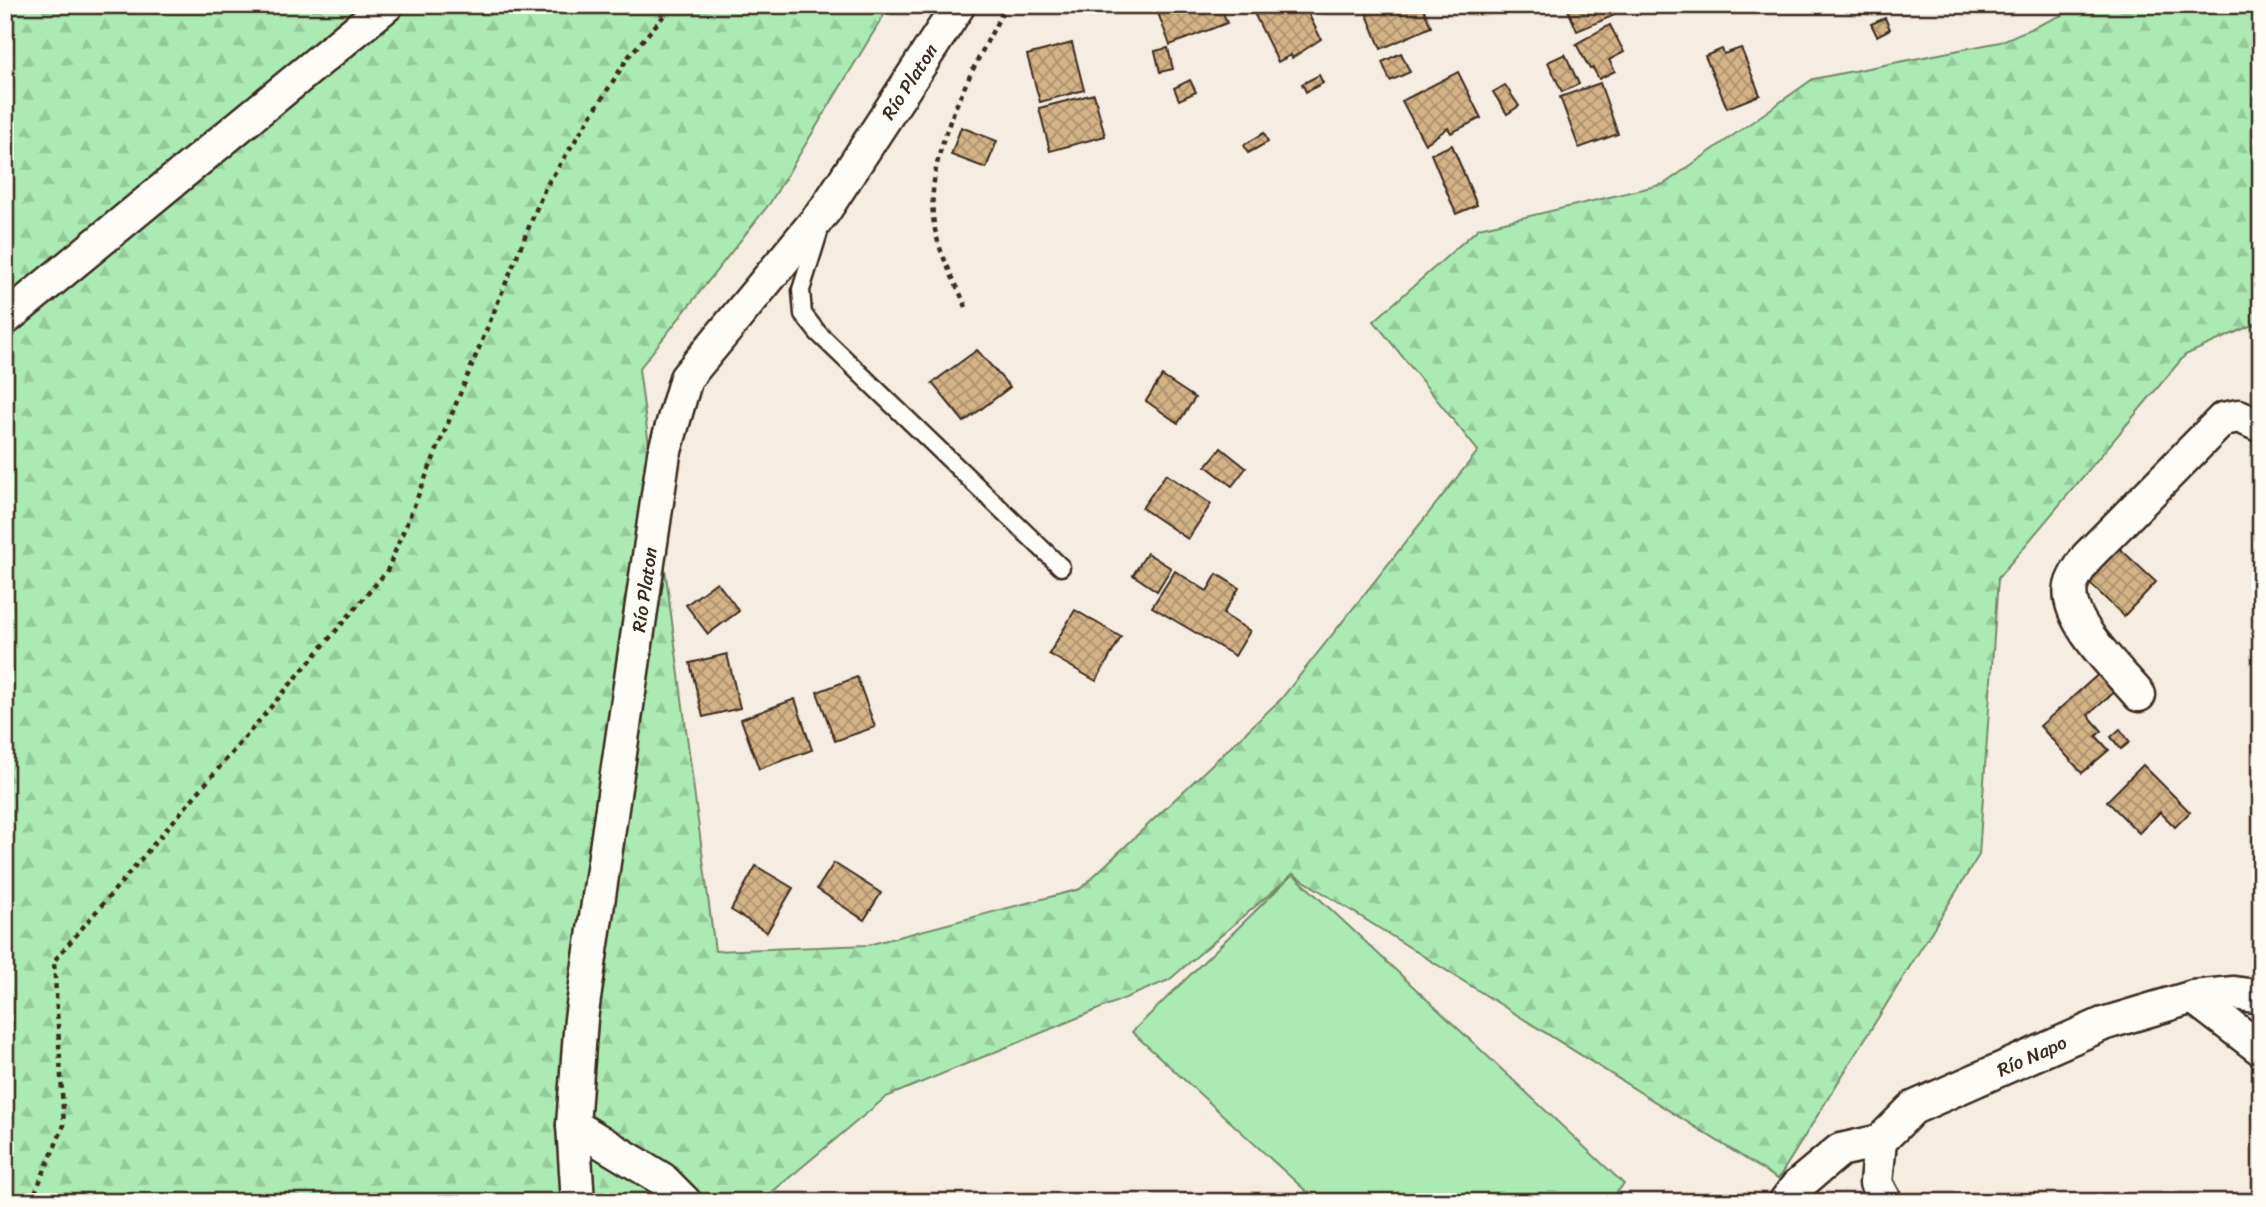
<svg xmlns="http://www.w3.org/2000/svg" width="2266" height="1207" font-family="Sriracha,sans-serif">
<defs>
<pattern id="forest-firs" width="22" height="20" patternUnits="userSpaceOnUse" patternTransform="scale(1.75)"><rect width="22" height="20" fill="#abebb3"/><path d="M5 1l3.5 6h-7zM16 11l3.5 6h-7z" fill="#94ca9a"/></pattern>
<pattern id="building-cross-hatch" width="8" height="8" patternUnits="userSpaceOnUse" patternTransform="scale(1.75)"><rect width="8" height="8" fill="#d4b387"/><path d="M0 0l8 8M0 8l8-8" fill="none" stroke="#ad926e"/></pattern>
</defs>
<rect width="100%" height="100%" fill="#f5ede1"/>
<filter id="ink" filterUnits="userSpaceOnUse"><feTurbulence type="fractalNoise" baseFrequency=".0143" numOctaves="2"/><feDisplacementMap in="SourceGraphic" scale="14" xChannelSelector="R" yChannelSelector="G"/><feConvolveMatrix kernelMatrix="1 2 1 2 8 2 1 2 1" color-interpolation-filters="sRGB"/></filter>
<g filter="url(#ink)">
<!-- forest -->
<polygon fill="url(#forest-firs)" stroke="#738a68" stroke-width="2" points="5,5 890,5 770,203 639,369 715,951 868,945 1080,889 1281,699 1478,451 1374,321 1479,228 1664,184 1813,79 2000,42 2085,5 2261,5 2261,321 2185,355 1998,578 1979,855 1778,1179 1293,874 1169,980 886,1097 760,1202 5,1202"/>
<!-- pitch -->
<polygon fill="#abebb3" stroke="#738a68" stroke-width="2" points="1293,874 1624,1184 1608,1202 1318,1202 1132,1032"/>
<!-- building -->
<g fill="url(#building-cross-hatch)" stroke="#3b2a1e" stroke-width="2">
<polygon points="1155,5 1220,5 1227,23 1170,45"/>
<polygon points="1250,5 1304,5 1321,39 1292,58 1291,55 1278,62"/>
<polygon points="1363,5 1422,5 1431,27 1381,49"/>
<polygon points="1566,5 1612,5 1615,15 1577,31"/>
<polygon points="1885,18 1890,29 1877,36 1871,24"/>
<polygon points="1610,25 1624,52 1609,60 1615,71 1599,79 1593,68 1590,69 1576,44"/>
<polygon points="1072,43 1084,90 1040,102 1027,55"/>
<polygon points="1168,48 1173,69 1160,72 1155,51"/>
<polygon points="1741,48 1760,95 1727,108 1705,56 1722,49 1724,54"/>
<polygon points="1401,53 1410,72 1390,81 1382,62"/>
<polygon points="1565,54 1579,84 1562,92 1548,62"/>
<polygon points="1458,72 1481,118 1451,133 1448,128 1425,144 1402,101"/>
<polygon points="1319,75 1323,83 1306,92 1302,84"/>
<polygon points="1190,80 1196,92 1179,100 1174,88"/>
<polygon points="1600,83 1618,134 1579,148 1560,97"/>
<polygon points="1505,85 1519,106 1507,114 1493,92"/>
<polygon points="1094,94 1105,136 1050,151 1039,108"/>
<polygon points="961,127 997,141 986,168 951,155"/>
<polygon points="1264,133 1268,142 1248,153 1244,145"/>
<polygon points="1452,145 1477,205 1456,214 1431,154"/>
<polygon points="977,350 1010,387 964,422 932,383"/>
<polygon points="1162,376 1195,398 1178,423 1146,401"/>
<polygon points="1221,448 1246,468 1232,486 1206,466"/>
<polygon points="1166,474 1211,504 1188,539 1142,508"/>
<polygon points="2116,545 2156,582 2124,616 2085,579"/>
<polygon points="1147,553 1171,568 1157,591 1133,575"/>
<polygon points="1175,571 1207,591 1217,574 1239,588 1223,614 1250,631 1235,656 1152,607"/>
<polygon points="717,582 739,611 708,634 686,605"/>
<polygon points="1075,610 1121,637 1096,681 1049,654"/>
<polygon points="727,654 740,708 703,717 690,663"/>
<polygon points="2102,671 2118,689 2088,715 2102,731 2096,736 2109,750 2082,773 2040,726"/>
<polygon points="857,677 875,727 835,741 817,692"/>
<polygon points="795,699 812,750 759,769 741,719"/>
<polygon points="2120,729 2130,742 2121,749 2111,737"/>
<polygon points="2143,765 2190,812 2175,827 2160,812 2139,833 2107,801"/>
<polygon points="834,863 881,893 864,920 817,889"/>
<polygon points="756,866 793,888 767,932 731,910"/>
</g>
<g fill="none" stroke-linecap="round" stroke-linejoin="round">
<defs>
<polyline id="lane" points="820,229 801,290 803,314 818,333 1061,567"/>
<g id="street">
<polyline points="5,319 387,5"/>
<path d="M2139 695C2118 670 2064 620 2071 586 2073 576 2082 565 2087 557L2223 419 2239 416 2261 426"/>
<polyline points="2193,997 2261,1049"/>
<polyline points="573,1125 578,1202"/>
<path id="s1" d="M685 1202 662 1179 573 1125 581 1019 664 454 686 378 825 210 959 5"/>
<polyline points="1785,1202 1797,1186 1840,1150 1880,1141"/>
<path id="s2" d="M1886 1202 1876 1183 1880 1141 1913 1108 2103 1024 2193 997 2234 993 2261 997"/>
</g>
</defs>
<!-- lane casing -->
<use href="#lane" stroke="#3b2a1e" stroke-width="21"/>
<!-- street casing -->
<use href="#street" stroke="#3b2a1e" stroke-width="37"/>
<!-- path -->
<g stroke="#3b2a1e" stroke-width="4.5" stroke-dasharray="5 5" stroke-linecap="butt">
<path d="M966 307C957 285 943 261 937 238 916 163 973 71 1006 5"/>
<polyline points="31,1202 64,1125 54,961 387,571 545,188 629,56 673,5"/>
</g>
<!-- lane -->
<use href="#lane" stroke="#fdfcf7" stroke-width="16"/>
<!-- street -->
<use href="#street" stroke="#fdfcf7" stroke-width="32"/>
</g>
</g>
<g text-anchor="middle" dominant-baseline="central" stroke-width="5" stroke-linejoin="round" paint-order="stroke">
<!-- street labels -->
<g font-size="19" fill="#3b2a1e" stroke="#fdfcf7">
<text stroke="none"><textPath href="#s1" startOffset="1265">Río Platon</textPath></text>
<text stroke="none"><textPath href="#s1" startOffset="677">Río Platon</textPath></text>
<text stroke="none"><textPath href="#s2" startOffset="240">Río Napo</textPath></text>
</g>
</g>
<!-- margin -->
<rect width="2266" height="1207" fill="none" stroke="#fdfcf7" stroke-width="28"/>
<rect x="14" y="14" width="2238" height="1179" fill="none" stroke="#3b2a1e" stroke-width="2.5" filter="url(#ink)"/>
</svg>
